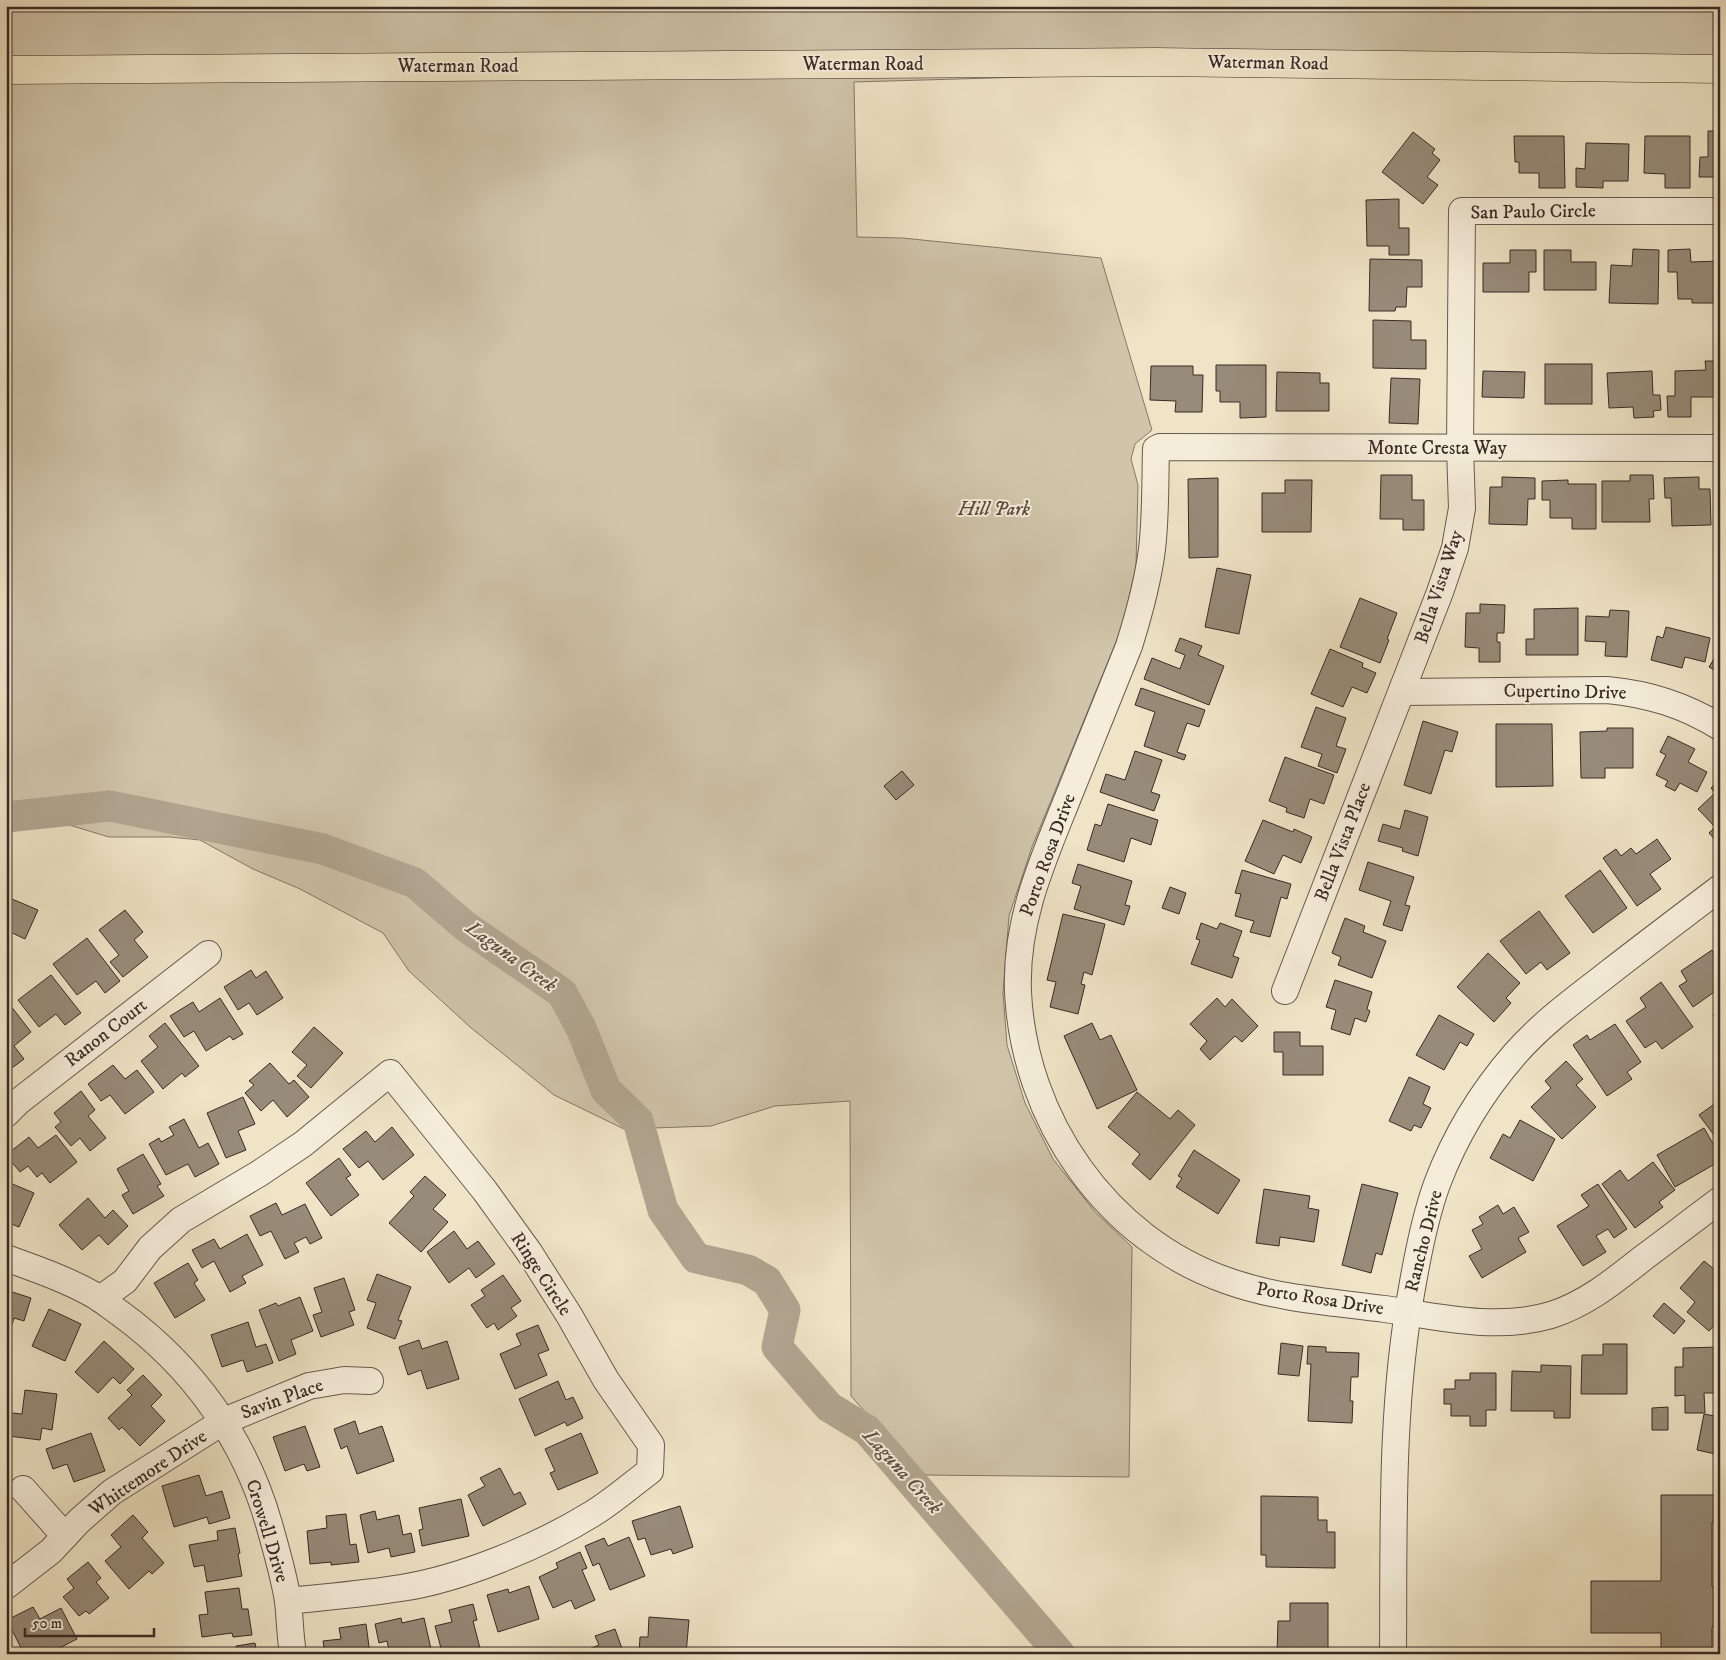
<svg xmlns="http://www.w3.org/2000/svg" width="1726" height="1660" font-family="'IM FELL DW Pica',serif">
<rect width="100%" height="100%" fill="#efe4c6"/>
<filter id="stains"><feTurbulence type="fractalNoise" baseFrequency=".004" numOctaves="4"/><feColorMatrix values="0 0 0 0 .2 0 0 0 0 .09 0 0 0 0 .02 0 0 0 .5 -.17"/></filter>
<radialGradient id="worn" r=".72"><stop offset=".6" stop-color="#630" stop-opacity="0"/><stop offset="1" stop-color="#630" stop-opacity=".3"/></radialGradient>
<!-- green -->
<polygon fill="#d0c5ab" stroke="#847868" points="6,6 1720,6 1720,57 854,82 857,237 902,238 1101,258 1152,430 1135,444 1131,459 1138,485 1136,566 1123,625 1032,847 1009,916 1003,993 1007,1045 1025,1103 1053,1159 1095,1212 1132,1247 1129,1477 921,1475 851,1396 850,1101 775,1106 711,1126 624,1129 554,1095 470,1027 409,971 383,933 300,889 253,869 200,840 170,837 109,837 6,806"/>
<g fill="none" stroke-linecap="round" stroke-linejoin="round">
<!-- river -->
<polyline stroke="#b1a590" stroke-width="31" points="6,817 110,806 323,849 415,883 465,926 562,993 581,1028 606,1090 638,1121 663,1210 696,1258 748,1270 767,1281 785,1310 777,1347 829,1407 867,1430 1060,1654"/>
</g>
<!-- building -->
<g fill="#978b79" stroke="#382b26">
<polygon points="1708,131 1720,131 1720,177 1699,177 1700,157 1708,157"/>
<polygon points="1413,132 1435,149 1432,153 1440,160 1427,177 1438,185 1423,204 1382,172"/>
<polygon points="1514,136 1564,136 1565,188 1539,188 1539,173 1519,173 1519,162 1515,162"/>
<polygon points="1645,136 1690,136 1690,188 1665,188 1665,174 1644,173"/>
<polygon points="1586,143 1629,144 1628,181 1603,181 1603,188 1576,187 1576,168 1585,169"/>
<polygon points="1399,199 1399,228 1409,228 1409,255 1389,255 1389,246 1367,246 1366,200"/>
<polygon points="1633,249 1659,250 1658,304 1609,303 1611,265 1632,266"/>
<polygon points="1690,249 1691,262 1720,261 1720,303 1692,303 1692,299 1678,299 1677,272 1668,272 1668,250"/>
<polygon points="1510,250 1536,250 1536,272 1529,272 1529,292 1483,292 1483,263 1510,263"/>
<polygon points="1544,250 1571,250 1571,262 1596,262 1596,290 1544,290"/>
<polygon points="1370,259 1422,260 1422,287 1407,287 1406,307 1396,307 1395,311 1369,311"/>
<polygon points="1373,320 1411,321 1411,340 1426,340 1426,369 1373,368"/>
<polygon points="1705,361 1718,361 1719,397 1691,397 1691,417 1668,417 1667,396 1675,396 1675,371 1706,370"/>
<rect x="1545" y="364" width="47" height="40"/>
<polygon points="1216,365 1266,365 1266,417 1240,418 1240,402 1220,402 1220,391 1216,391"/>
<polygon points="1151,366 1193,366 1193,375 1203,375 1202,412 1175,412 1176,401 1150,400"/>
<polygon points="1483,371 1525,372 1524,398 1482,397"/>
<polygon points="1652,371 1653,395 1660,395 1661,410 1653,411 1654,417 1634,418 1633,407 1609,408 1607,373"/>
<polygon points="1277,372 1320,373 1320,383 1329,383 1329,411 1276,411"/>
<polygon points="1391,378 1420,379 1418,424 1389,423"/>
<polygon points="1381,475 1412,475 1412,500 1424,500 1424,530 1403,530 1403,519 1380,519"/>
<polygon points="1630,475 1653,475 1654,499 1649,499 1650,522 1602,522 1602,481 1630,481"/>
<polygon points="1502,477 1535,478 1535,499 1528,499 1527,525 1489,524 1490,487 1502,487"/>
<polygon points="1699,477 1699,489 1710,489 1711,525 1672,526 1671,498 1665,498 1664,478"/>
<polygon points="1218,478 1218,557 1189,558 1188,479"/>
<polygon points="1285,480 1312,480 1311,532 1262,532 1262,493 1285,493"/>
<polygon points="1568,480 1568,484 1596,484 1596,529 1572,529 1572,518 1550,518 1550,500 1542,500 1542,481"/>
<polygon points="1217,568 1251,575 1239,634 1205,627"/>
<polygon points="1360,598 1397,613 1387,639 1389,640 1380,663 1340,647"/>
<polygon points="1480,604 1505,605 1504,633 1497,633 1497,642 1500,642 1500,662 1479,662 1479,648 1465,647 1466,613 1480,613"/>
<polygon points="1578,608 1578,655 1526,655 1526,639 1534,639 1534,609"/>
<polygon points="1610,610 1629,611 1627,657 1605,656 1606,642 1585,641 1586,616 1609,617"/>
<polygon points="1666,627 1710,638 1705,662 1685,657 1682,668 1651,660 1657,636 1663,638"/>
<polygon points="1180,638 1202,646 1198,655 1224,666 1209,705 1144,679 1152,658 1180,669 1185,655 1175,651"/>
<polygon points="1330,649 1363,663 1362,667 1376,673 1367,693 1352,687 1343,707 1311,694"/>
<polygon points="1720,649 1720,673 1709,667"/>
<polygon points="1141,688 1205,710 1199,727 1187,723 1177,752 1186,755 1184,760 1144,746 1155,712 1135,705"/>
<polygon points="1316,707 1346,718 1336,746 1346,749 1337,773 1318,766 1322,754 1301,747"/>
<polygon points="1423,721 1458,732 1452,752 1445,750 1431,794 1404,785"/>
<polygon points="1496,724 1552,724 1553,786 1496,787"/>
<polygon points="1607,728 1633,728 1633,768 1605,768 1605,778 1581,778 1580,732 1607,731"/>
<polygon points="1668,736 1695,749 1688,762 1707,772 1697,792 1680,783 1675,791 1665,786 1668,781 1656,775 1666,755 1660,752"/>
<polygon points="1135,751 1162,760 1151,792 1160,795 1154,811 1100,792 1106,774 1125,780"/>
<polygon points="1285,757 1334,775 1324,804 1310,799 1304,818 1286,812 1287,808 1269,801"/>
<polygon points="902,771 914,785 896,800 884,786"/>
<polygon points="1720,780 1720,845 1709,833 1715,827 1698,809 1715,793 1711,788"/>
<polygon points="1108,804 1158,820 1151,845 1131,838 1124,862 1087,850 1095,824 1101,826"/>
<polygon points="1405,810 1428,817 1418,856 1402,851 1403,848 1378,841 1383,824 1400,829"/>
<polygon points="1263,820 1293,832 1294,829 1312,837 1301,863 1283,855 1274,874 1245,861"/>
<polygon points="1657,839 1671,859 1650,874 1661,889 1637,906 1603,858 1616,849 1621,856 1631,848 1636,854"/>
<polygon points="1368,862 1414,877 1405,905 1410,906 1402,931 1383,925 1391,901 1359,890"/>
<polygon points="1078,864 1132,881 1125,905 1130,906 1124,925 1074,909 1081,886 1072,883"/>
<polygon points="1242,870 1291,884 1287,899 1281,897 1270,937 1250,932 1254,921 1235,916 1241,894 1235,893"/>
<polygon points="1600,870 1627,908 1593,933 1565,896"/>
<polygon points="1170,887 1186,893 1179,914 1162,908"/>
<polygon points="12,899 38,910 25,939 6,930 6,902 10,904"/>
<polygon points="125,910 143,932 134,940 148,957 123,977 110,962 119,955 99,930"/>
<polygon points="1539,911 1570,953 1547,970 1541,962 1526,974 1500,941"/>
<polygon points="1063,914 1105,924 1092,975 1084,972 1081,984 1085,985 1078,1014 1050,1007 1056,982 1047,980"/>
<polygon points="1345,918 1365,926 1363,932 1386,941 1372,978 1338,965 1341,957 1332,953"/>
<polygon points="1201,923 1217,929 1220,923 1242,931 1233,956 1239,958 1232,978 1191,964 1200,940 1196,939"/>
<polygon points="87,938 120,981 105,993 96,981 77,995 53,964"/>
<polygon points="1720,940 1720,951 1715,944"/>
<polygon points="1712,950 1720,962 1720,988 1693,1007 1679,986 1687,981 1681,971"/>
<polygon points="1488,953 1520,983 1506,998 1511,1003 1494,1022 1457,987"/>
<polygon points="251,970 256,978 266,971 283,998 257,1015 249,1003 238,1010 224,987"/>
<polygon points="51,975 81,1013 65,1025 56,1014 39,1027 18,1000"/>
<polygon points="1335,980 1372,992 1367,1009 1370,1011 1366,1022 1355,1018 1350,1035 1331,1029 1336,1010 1326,1007"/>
<polygon points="1661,982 1693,1027 1662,1049 1656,1041 1645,1048 1626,1021 1646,1007 1640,998"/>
<polygon points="220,998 243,1034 233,1040 230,1036 206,1051 194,1031 184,1037 170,1016 193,1002 199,1012"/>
<polygon points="1217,998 1225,1007 1232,999 1258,1026 1242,1042 1235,1036 1210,1060 1200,1049 1207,1041 1190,1024"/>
<polygon points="7,1001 31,1032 14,1046 24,1059 8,1071 6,1068"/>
<polygon points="1720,1009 1720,1022 1713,1015"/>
<polygon points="1439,1015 1474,1034 1467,1046 1460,1042 1444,1070 1416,1055"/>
<polygon points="165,1023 199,1066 185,1077 182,1073 163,1089 141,1061 158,1047 149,1036"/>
<polygon points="1092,1023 1100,1040 1111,1035 1137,1090 1097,1109 1064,1036"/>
<polygon points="1615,1024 1641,1062 1627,1072 1632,1079 1607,1096 1573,1045 1587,1035 1590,1040"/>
<polygon points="314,1027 343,1053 311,1088 297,1076 307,1065 292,1052"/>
<polygon points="1274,1032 1300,1032 1300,1046 1323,1046 1323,1075 1283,1075 1283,1052 1274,1052"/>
<polygon points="1566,1061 1583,1079 1576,1085 1596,1107 1562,1139 1531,1107 1551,1088 1545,1081"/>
<polygon points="270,1063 289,1084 294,1080 309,1097 287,1117 273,1100 261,1111 245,1093 254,1085 249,1081"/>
<polygon points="113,1065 125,1079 137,1070 154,1092 125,1114 110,1095 101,1101 88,1084"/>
<polygon points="1409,1077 1430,1087 1423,1104 1431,1108 1421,1128 1414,1125 1411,1131 1389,1121"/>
<polygon points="81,1091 95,1110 88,1116 106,1138 90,1151 80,1138 71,1146 55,1127 61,1122 54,1113"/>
<polygon points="1137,1092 1170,1119 1178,1110 1195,1125 1150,1180 1132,1164 1140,1154 1108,1127"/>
<polygon points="243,1097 255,1124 238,1131 246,1150 226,1158 207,1113"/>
<polygon points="1720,1100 1720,1143 1699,1115"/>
<polygon points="184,1119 199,1148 208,1143 219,1164 195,1177 188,1164 166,1175 149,1144 159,1138 161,1142 174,1135 169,1127"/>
<polygon points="1520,1120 1555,1139 1533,1181 1490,1158 1503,1134 1510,1138"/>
<polygon points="392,1127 414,1155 383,1180 368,1161 359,1168 343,1149 366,1131 375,1142"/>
<polygon points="1704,1128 1720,1156 1720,1161 1675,1187 1657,1155"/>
<polygon points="56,1135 77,1162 50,1183 42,1173 37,1177 28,1166 20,1172 6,1155 29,1137 38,1148"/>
<polygon points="1194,1150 1240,1180 1218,1214 1176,1187 1182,1178 1178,1176"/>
<polygon points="143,1154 161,1184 157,1186 164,1196 133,1214 122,1195 129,1191 117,1169"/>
<polygon points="339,1158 351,1175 346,1178 359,1195 331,1216 306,1183"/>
<polygon points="1653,1162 1675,1190 1659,1202 1663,1207 1635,1228 1602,1184 1620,1170 1628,1181"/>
<polygon points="6,1174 12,1177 10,1183 34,1193 19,1227 6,1222"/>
<polygon points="425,1176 446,1195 433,1209 448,1222 421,1252 389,1223 414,1196 410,1192"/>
<polygon points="1362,1184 1398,1193 1382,1255 1376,1253 1371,1273 1342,1265"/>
<polygon points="1598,1184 1627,1229 1614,1238 1608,1229 1596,1236 1606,1252 1583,1266 1557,1226 1589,1206 1581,1195"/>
<polygon points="1264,1189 1310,1196 1308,1208 1319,1210 1314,1242 1280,1237 1279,1246 1256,1243"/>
<polygon points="88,1198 105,1218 113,1210 128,1226 108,1245 99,1235 82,1250 59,1225"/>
<polygon points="276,1203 282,1215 305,1204 322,1238 310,1244 306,1237 294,1243 299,1252 285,1259 271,1231 260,1236 250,1216"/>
<polygon points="1498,1205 1503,1214 1514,1207 1529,1232 1518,1238 1526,1252 1482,1278 1469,1256 1482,1249 1472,1230 1483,1224 1479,1217"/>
<polygon points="454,1231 467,1249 478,1241 495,1264 476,1278 469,1268 449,1283 427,1252"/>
<polygon points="247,1234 263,1265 242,1276 246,1283 230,1292 214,1261 202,1268 192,1250 214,1239 220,1249"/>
<polygon points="1704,1261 1720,1274 1720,1319 1709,1331 1687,1312 1695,1302 1680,1288"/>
<polygon points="188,1263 198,1280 194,1283 205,1300 175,1318 154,1283"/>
<polygon points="377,1274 411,1287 398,1320 402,1321 395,1339 367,1328 376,1303 367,1300"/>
<polygon points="503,1275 521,1301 511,1308 517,1316 498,1330 494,1323 487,1328 471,1305 485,1296 481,1290"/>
<polygon points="344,1278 355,1310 349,1312 354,1325 321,1337 313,1315 322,1312 314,1288"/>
<polygon points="6,1290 31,1298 24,1321 14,1318 6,1345"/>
<polygon points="300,1297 313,1331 291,1340 296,1354 279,1361 259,1310 276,1303 278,1306"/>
<polygon points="1664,1303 1685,1321 1674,1334 1653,1316"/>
<polygon points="49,1309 81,1324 65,1361 32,1346"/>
<polygon points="248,1322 256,1347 266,1344 273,1363 247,1372 243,1360 222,1367 211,1335"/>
<polygon points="538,1325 549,1350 538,1354 547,1375 515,1389 500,1354 521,1345 516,1334"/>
<polygon points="419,1340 422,1349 447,1341 459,1379 427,1389 421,1370 408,1375 399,1347"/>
<polygon points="104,1341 134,1369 120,1384 113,1377 98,1393 75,1372"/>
<polygon points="1281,1343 1303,1346 1299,1376 1278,1374"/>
<polygon points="1603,1344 1627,1344 1627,1394 1581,1394 1582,1355 1603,1355"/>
<polygon points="1308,1346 1326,1347 1326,1352 1359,1353 1358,1377 1351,1377 1350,1401 1353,1401 1352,1423 1308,1421 1311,1364 1307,1364"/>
<polygon points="1720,1347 1720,1393 1704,1393 1705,1413 1685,1413 1685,1395 1675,1396 1675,1367 1683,1367 1683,1348"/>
<polygon points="1541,1365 1571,1366 1570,1418 1554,1418 1554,1411 1511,1411 1512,1371 1541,1372"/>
<polygon points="1470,1373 1496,1373 1496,1410 1486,1410 1486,1426 1470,1426 1470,1416 1451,1416 1451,1404 1444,1404 1444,1389 1455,1389 1455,1380 1470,1380"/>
<polygon points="143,1375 162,1395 151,1406 165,1421 140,1446 122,1427 119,1430 108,1418 132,1395 127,1390"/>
<polygon points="558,1381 566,1400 573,1397 583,1418 567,1426 565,1422 535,1436 519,1399"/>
<polygon points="25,1390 57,1394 52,1430 42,1428 40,1440 9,1436 12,1413 22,1414"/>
<polygon points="1668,1407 1668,1430 1652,1430 1652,1408"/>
<polygon points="1704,1414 1720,1417 1720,1455 1697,1450"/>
<polygon points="355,1421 359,1434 382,1426 394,1461 357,1474 347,1446 341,1449 334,1429"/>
<polygon points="305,1426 320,1467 307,1471 304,1464 285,1471 273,1437"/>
<polygon points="91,1433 105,1471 74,1482 67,1464 53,1469 46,1449"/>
<polygon points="581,1433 598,1473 558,1490 550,1473 555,1471 545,1449"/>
<polygon points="500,1468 514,1495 520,1492 526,1504 483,1526 468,1495 485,1486 480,1478"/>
<polygon points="199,1475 206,1496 222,1491 230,1518 209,1524 207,1517 174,1527 162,1486"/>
<polygon points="1661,1495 1720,1495 1720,1522 1712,1522 1712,1587 1720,1587 1720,1627 1712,1627 1712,1654 1661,1654 1661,1633 1591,1633 1591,1581 1661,1581"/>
<polygon points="1261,1496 1318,1497 1318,1520 1327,1520 1327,1532 1335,1532 1335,1568 1266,1567 1266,1555 1261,1555"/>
<polygon points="461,1499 469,1536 422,1546 419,1530 423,1529 419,1508"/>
<polygon points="680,1506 693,1547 673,1554 671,1549 651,1555 645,1538 638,1540 632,1521"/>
<polygon points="375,1511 377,1520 399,1515 403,1535 411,1533 415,1552 391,1557 389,1548 368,1553 360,1515"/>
<polygon points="346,1514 350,1545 356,1544 359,1562 331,1565 331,1562 310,1564 307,1531 327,1528 326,1516"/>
<polygon points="133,1515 148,1532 142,1538 164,1563 152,1574 149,1571 129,1589 105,1561 121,1547 111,1535"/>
<polygon points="235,1528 240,1553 238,1554 242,1576 207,1582 204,1565 194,1567 189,1545 218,1540 217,1531"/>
<polygon points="629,1537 645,1576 610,1590 599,1563 593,1566 585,1546 604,1538 608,1546"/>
<polygon points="580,1552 587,1568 582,1570 595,1600 575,1609 571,1600 553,1608 539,1577 558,1568 556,1563"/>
<polygon points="88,1562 101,1578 96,1582 109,1598 89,1614 86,1611 79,1616 63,1597 74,1588 67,1579"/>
<polygon points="529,1586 539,1619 498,1632 487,1595 508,1589 509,1593"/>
<polygon points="239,1588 242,1609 248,1609 252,1635 233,1637 232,1633 202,1637 199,1615 208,1614 205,1592"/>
<polygon points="1290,1603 1328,1603 1328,1653 1335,1654 1277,1654 1278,1621 1290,1621"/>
<polygon points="473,1604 477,1620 473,1621 481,1652 472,1654 457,1654 455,1648 442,1652 435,1626 452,1622 449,1610"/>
<polygon points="33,1607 40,1619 61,1608 77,1639 48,1654 24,1654 7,1620"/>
<polygon points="649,1617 689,1620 686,1654 639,1654 640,1637 648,1637"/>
<polygon points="401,1618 402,1623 424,1618 431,1649 411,1654 390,1654 387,1641 379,1643 375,1624"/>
<polygon points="366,1624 370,1654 325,1654 323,1641 341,1639 339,1628"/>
<polygon points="615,1629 624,1654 577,1654 599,1645 595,1636"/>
<polygon points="255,1643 257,1654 233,1654 237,1653 236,1646"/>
</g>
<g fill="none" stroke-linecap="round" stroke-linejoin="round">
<defs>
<g id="minor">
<path d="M1720 448 1160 447 1156 449C1155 482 1156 516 1152 549 1148 582 1139 614 1129 646 1109 696 1089 745 1069 795 1043 860 1015 920 1018 992 1024 1119 1106 1239 1228 1281 1278 1299 1333 1302 1385 1309 1439 1317 1497 1331 1551 1315 1586 1304 1614 1281 1643 1258 1669 1239 1694 1219 1720 1200"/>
<path d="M1402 692 1607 690C1649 694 1684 705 1720 727"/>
<polyline points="1285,991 1440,592 1455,548 1462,508 1460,448 1462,211 1720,211"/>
<polyline points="6,1114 18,1102 208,954"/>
<path d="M6 1258C36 1269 66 1279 94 1295 103 1300 112 1308 121 1314 192 1366 245 1439 269 1524 276 1549 284 1576 288 1601 290 1619 290 1636 293 1654"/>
<path d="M100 1299 125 1281 150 1248 181 1220 260 1173 303 1144 390 1073 485 1191 529 1252 569 1315 606 1380 651 1445 650 1471C631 1485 612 1502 592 1514 540 1546 461 1579 401 1588 364 1594 325 1597 288 1601"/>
<polyline points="23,1489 65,1536"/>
<polyline points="6,1586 51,1551 79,1521 112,1492 224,1421 309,1386 344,1380 370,1381"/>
<path d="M1393 1654C1394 1531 1390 1409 1412 1288 1418 1253 1425 1217 1437 1184 1455 1136 1482 1092 1515 1054 1543 1022 1577 998 1610 972 1646 944 1683 916 1720 888"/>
</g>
<polyline id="major" points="6,70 1155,62 1720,69"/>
</defs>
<!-- minor casing -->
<use href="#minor" stroke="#66594e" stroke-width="28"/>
<!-- major casing -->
<use href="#major" stroke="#382b26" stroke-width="29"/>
<!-- minor -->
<use href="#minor" stroke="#f5edda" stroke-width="26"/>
<!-- major -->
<use href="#major" stroke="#efe4c6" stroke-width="28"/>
</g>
<g text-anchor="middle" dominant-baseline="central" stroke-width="4" stroke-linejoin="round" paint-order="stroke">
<!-- street labels -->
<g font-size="19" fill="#382b26" stroke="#f5edda">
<text transform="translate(1268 63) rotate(1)">Waterman Road</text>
<text x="863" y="64">Waterman Road</text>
<text x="458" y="66">Waterman Road</text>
<text transform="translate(1533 212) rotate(-1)">San Paulo Circle</text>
<text x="1437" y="448">Monte Cresta Way</text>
<text transform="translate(1439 587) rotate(-72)">Bella Vista Way</text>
<text transform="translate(1565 692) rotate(1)">Cupertino Drive</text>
<text transform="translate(1343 842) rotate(-69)">Bella Vista Place</text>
<text transform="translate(1048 855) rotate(-70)">Porto Rosa Drive</text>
<text transform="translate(106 1033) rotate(-38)">Ranon Court</text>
<text transform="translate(1424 1241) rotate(-76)">Rancho Drive</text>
<text transform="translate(541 1274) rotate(57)">Ringe Circle</text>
<text transform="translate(1320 1299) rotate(9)">Porto Rosa Drive</text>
<text transform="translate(282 1399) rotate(-20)">Savin Place</text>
<text transform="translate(148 1473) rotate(-34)">Whittemore Drive</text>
<text transform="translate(267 1531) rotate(73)">Crowell Drive</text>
</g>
<!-- park labels -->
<g font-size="19" font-style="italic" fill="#564a41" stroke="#f5edda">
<text x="994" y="509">Hill Park</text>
</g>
<!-- water labels -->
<g font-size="20" font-style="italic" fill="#5c5046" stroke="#f5edda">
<text transform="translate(511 957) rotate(36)">Laguna Creek</text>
<text transform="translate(902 1472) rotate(48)">Laguna Creek</text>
</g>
</g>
<!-- margin -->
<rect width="1726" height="1660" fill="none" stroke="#efe4c6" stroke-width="25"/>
<rect x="8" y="8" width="1711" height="1645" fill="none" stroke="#382b26" stroke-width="2.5"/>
<rect x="12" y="12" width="1701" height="1635" fill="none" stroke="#382b26"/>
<!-- scale -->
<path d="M25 1628v8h129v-8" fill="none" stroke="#382b26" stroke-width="2.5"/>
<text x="32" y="1628" font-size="15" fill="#382b26" stroke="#f5edda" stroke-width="4" paint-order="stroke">50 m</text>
<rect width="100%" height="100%" filter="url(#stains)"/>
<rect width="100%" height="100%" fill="url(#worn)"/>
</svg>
